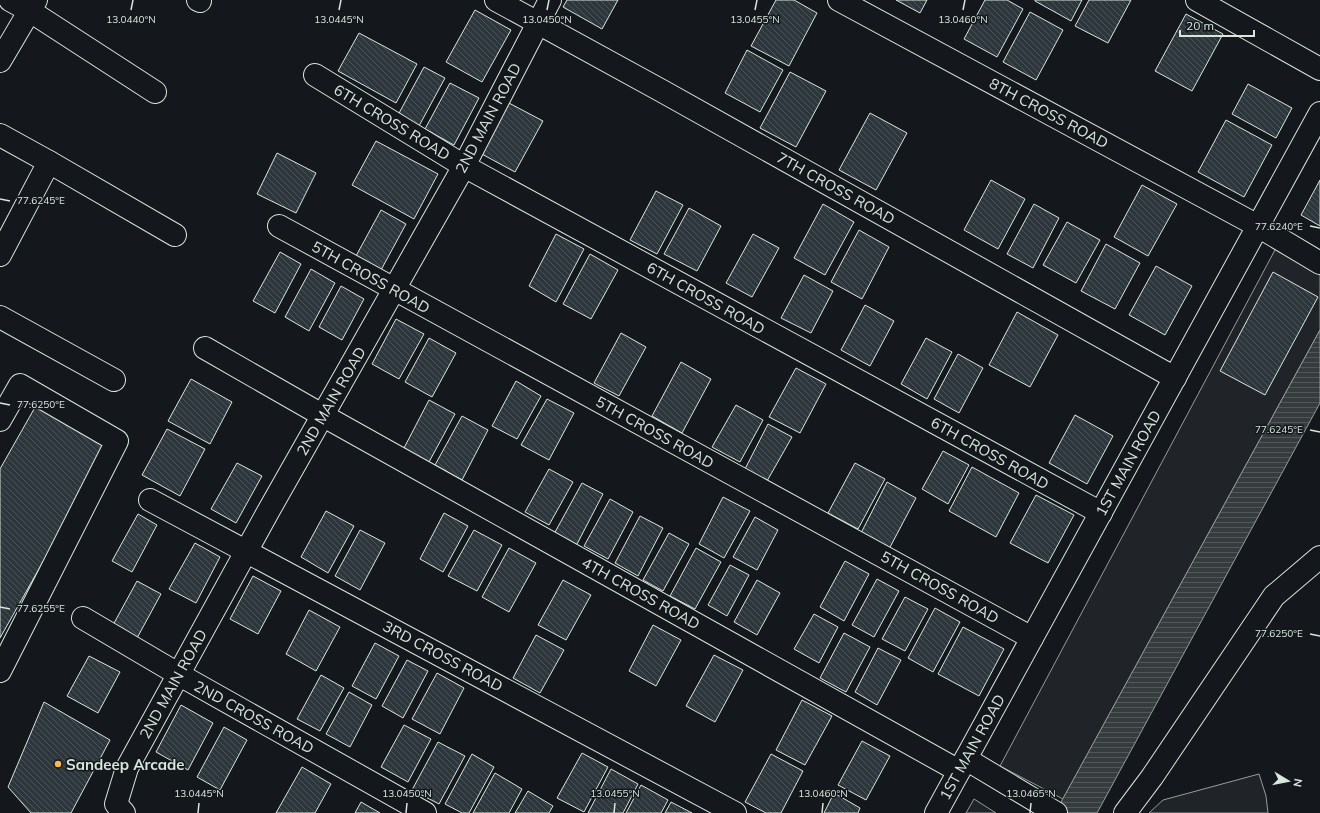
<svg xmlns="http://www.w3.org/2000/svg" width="1320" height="813" font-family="Mulish,sans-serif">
<defs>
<pattern id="water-rules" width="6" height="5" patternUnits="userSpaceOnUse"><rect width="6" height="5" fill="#363b3e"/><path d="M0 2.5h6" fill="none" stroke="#525759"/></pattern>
<pattern id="building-back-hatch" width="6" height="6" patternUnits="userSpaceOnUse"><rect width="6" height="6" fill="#2c363c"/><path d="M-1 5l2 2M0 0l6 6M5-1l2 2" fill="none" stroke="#4a5358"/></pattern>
</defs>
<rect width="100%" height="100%" fill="#14181c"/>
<!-- park -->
<g fill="#202428" stroke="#939e99">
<polygon points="1276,248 1320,273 1320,330 1063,799 1000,766"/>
<polygon points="1259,774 1266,796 1268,813 1149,813 1163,800"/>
<polygon points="974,799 996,813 966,813"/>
</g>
<!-- water -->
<polygon fill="url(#water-rules)" stroke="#939e99" points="1320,330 1320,403 1097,813 1055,813"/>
<!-- building -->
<g fill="url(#building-back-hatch)" stroke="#d8e6dc">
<polygon points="567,0 618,0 602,29 563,7"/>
<polygon points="776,0 794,0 817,13 789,66 751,46"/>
<polygon points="896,0 927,0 920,13"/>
<polygon points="985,0 1007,0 1023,9 997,57 964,39"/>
<polygon points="1035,0 1082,0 1071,21 1035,1"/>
<polygon points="1089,0 1131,0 1108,43 1075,26"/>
<polygon points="475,10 511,30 482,82 446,62"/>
<polygon points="1030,12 1063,30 1036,80 1003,62"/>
<polygon points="1186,14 1223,34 1192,91 1155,71"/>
<polygon points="359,33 417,64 396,103 338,71"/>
<polygon points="747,50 783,70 760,112 725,93"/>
<polygon points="424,67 445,78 419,126 398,115"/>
<polygon points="790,72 826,91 796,147 760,128"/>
<polygon points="450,83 479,98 454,145 425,129"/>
<polygon points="1248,84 1292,108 1276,138 1232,114"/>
<polygon points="507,102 543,121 515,172 480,153"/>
<polygon points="870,113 907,133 876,190 839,170"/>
<polygon points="1226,120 1272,145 1244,197 1198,172"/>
<polygon points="376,141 438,174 414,219 352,185"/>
<polygon points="277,153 316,173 296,213 257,194"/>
<polygon points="991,180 1025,199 998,249 964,230"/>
<polygon points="1320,180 1320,226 1301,215"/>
<polygon points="1142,185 1177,204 1148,256 1114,237"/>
<polygon points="656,191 683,205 657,254 630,240"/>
<polygon points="823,204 854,222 825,275 794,258"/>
<polygon points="1034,204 1059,218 1033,268 1007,254"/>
<polygon points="689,208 721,226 697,271 664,254"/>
<polygon points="381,210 406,224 381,270 356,256"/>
<polygon points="1067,222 1100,240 1076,283 1043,265"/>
<polygon points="859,230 889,247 862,299 831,282"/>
<polygon points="556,234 584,249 556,302 529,286"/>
<polygon points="753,234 779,248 752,297 726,283"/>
<polygon points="1106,244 1140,263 1115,309 1081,291"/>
<polygon points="280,252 301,264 275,313 253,301"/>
<polygon points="590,254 618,270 591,319 563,304"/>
<polygon points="1156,266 1192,286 1165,335 1129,315"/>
<polygon points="311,269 335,283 309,331 285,317"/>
<polygon points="1273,272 1318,297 1265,395 1220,371"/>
<polygon points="804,275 833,291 811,333 781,318"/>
<polygon points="341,286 364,299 342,340 319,327"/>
<polygon points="865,305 894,321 870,366 841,350"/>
<polygon points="1017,312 1058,335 1030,387 989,365"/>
<polygon points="396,319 424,334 399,379 372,364"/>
<polygon points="621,333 646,347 619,396 594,383"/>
<polygon points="429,338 456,353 432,397 405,382"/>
<polygon points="926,338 952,352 927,399 901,384"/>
<polygon points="958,354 983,368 959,413 934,399"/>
<polygon points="681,362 711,379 682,433 652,416"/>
<polygon points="796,368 826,384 800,433 769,417"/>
<polygon points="191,379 232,402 210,444 168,421"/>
<polygon points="516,381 541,396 517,439 492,426"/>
<polygon points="547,399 574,413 549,460 521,445"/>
<polygon points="429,400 455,414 429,462 404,448"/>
<polygon points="38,402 110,443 0,638 0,469"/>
<polygon points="736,405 763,420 740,462 712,447"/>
<polygon points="1075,415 1113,436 1087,484 1049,463"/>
<polygon points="462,416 488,430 462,480 435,465"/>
<polygon points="768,424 792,437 767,481 745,469"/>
<polygon points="167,429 205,449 180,496 142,475"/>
<polygon points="943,451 969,465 948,504 922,489"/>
<polygon points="237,463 262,476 236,523 211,509"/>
<polygon points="855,463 885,479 858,529 828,513"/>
<polygon points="972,467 1019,493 996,537 949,511"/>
<polygon points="549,469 573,482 549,525 525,512"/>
<polygon points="887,482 916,498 888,551 860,535"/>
<polygon points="582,483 603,494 576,546 554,534"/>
<polygon points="1036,495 1074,515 1048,563 1010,543"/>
<polygon points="723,497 750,511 724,558 699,544"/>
<polygon points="610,499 633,512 608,559 584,546"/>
<polygon points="326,511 354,526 328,573 301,557"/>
<polygon points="444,513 468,526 443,572 420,559"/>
<polygon points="138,514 157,525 132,572 112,561"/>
<polygon points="640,516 663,528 638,576 615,563"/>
<polygon points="755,517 778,530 757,570 733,557"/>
<polygon points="360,530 385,543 360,590 335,576"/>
<polygon points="474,530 502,545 477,591 448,576"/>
<polygon points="669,533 689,544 663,591 643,580"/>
<polygon points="195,543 220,557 196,603 169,589"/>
<polygon points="509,548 536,563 509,612 482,597"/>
<polygon points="696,548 721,562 695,609 670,596"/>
<polygon points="845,561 869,574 844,621 820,607"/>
<polygon points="730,565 749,575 727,616 708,605"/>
<polygon points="253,576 281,591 258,634 230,619"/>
<polygon points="877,579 899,591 874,637 852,625"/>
<polygon points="563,580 591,595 566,640 538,625"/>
<polygon points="757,580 780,593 757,635 734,622"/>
<polygon points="137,581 161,594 137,638 113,625"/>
<polygon points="905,597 928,609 905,651 882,639"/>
<polygon points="935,608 960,622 933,672 908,658"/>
<polygon points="309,610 340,627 316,671 286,654"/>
<polygon points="814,614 838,627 819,663 794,649"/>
<polygon points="653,625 681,640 656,686 629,671"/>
<polygon points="963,627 1004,649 979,696 938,674"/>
<polygon points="844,633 870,647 846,692 820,678"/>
<polygon points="536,635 564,650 540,693 513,678"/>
<polygon points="375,643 399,656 376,699 352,686"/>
<polygon points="878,648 901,660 877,705 855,692"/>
<polygon points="714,655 743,670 715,722 686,706"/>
<polygon points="89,656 120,672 98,713 67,696"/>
<polygon points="407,660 428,671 403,718 382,706"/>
<polygon points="437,673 464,688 440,734 412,719"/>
<polygon points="321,675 344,688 320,731 297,719"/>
<polygon points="349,692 372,705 350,747 326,734"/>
<polygon points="802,700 832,716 805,765 776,750"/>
<polygon points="44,702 110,740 71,813 31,813 8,787"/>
<polygon points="181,705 213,723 188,770 156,752"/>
<polygon points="404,725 431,739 408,782 381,767"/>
<polygon points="224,727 247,740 220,790 197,777"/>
<polygon points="862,741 890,756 866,800 838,785"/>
<polygon points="438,742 465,756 439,804 412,790"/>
<polygon points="582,753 608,767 584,812 557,798"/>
<polygon points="472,754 494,767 469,813 462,813 445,804"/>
<polygon points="771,754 803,771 781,813 766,813 745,802"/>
<polygon points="302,767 331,784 315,813 276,813"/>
<polygon points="611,769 638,784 623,813 588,813"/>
<polygon points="495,773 522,789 509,813 473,813"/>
<polygon points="641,785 668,800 661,813 626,813"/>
<polygon points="528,791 553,806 549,813 515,813"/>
<polygon points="834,793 860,808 858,813 824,813"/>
<polygon points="361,802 380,813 355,813"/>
<polygon points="671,802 692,813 665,813"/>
</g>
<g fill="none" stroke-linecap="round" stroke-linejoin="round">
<defs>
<g id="minor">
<polyline points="10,0 30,11 155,92"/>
<polyline points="198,0 200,1"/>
<polyline points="496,0 662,91 1175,378"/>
<polyline points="839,0 1258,226 1320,263"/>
<polyline points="1197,0 1320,69"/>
<polyline points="0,61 36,0"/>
<polyline points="315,75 464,166 1101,513"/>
<polyline points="0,135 49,162 175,235"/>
<polyline points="279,226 1032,638"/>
<polyline points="0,255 49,162"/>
<polyline points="0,317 114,380"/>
<polyline points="205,348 322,415 959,771"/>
<polyline points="0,420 20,385 117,441 0,671"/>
<polyline points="150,500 735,813"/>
<polyline points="83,618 178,674 425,813"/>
<polyline points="966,759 1056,813"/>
<polyline points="124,813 116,804 127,768 269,510 464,166 550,0"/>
<polyline points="936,813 1320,113"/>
<polyline points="1125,813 1152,777 1274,596 1320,557"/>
</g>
</defs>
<!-- minor casing -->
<use href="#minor" stroke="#d8e6dc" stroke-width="24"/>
<!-- minor -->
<use href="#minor" stroke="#14181c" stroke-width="22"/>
</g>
<!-- ticks -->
<path fill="none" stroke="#d8e6dc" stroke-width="1.5" d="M131 10 133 0M339 10 341 0M547 10 549 0M755 10 757 0M963 10 965 0M0 199 10 201M1310 226 1320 228M0 403 10 405M1310 430 1320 432M0 607 10 609M1310 634 1320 636M198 813 199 803M406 813 407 803M614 813 615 803M822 813 823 803M1030 813 1031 803"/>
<!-- markers -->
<circle fill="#ffb74d" stroke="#14181c" stroke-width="1.5" cx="58" cy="764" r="4"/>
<g text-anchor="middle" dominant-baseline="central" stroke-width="3" stroke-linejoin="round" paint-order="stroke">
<!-- street labels -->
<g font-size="15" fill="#d8e6dc" stroke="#14181c">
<text transform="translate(1049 113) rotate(28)">8TH CROSS ROAD</text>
<text transform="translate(488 118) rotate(-62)">2ND MAIN ROAD</text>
<text transform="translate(392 122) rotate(31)">6TH CROSS ROAD</text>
<text transform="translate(836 188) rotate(29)">7TH CROSS ROAD</text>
<text transform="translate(371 277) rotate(29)">5TH CROSS ROAD</text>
<text transform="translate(706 298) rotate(29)">6TH CROSS ROAD</text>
<text transform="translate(331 401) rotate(-60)">2ND MAIN ROAD</text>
<text transform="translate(655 432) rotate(29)">5TH CROSS ROAD</text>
<text transform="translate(990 453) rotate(29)">6TH CROSS ROAD</text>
<text transform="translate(1128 463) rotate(-61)">1ST MAIN ROAD</text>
<text transform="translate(940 587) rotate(29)">5TH CROSS ROAD</text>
<text transform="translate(641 593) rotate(29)">4TH CROSS ROAD</text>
<text transform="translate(443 656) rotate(28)">3RD CROSS ROAD</text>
<text transform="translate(173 684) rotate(-61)">2ND MAIN ROAD</text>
<text transform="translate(254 717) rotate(29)">2ND CROSS ROAD</text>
<text transform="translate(972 747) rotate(-61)">1ST MAIN ROAD</text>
</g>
<!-- poi labels -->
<g font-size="15" font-weight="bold" fill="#d8e6dc" stroke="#14181c" text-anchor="start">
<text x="66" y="764">Sandeep Arcade</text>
</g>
</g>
<g font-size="10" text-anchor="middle" fill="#d8e6dc" stroke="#14181c" stroke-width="3" stroke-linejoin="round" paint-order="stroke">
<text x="547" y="23">13.0450°N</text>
<text x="755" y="23">13.0455°N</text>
<text x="963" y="23">13.0460°N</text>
<text x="131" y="23">13.0440°N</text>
<text x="339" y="23">13.0445°N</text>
<text x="41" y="204">77.6245°E</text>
<text x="1279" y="230">77.6240°E</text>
<text x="41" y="408">77.6250°E</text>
<text x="1279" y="433">77.6245°E</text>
<text x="41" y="612">77.6255°E</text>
<text x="1279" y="637">77.6250°E</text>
<text x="199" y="797">13.0445°N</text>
<text x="407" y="797">13.0450°N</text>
<text x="615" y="797">13.0455°N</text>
<text x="823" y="797">13.0460°N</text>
<text x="1031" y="797">13.0465°N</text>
</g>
<!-- north arrow -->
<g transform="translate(1288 781) rotate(100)" stroke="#14181c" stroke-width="3" paint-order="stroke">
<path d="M0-3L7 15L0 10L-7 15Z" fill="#d8e6dc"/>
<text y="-6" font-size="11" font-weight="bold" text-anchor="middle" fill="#d8e6dc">N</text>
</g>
<!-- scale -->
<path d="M1180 30v6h74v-6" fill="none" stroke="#d8e6dc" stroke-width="2"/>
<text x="1186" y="30" font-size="12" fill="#d8e6dc" stroke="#14181c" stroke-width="3" paint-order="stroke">20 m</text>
</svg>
